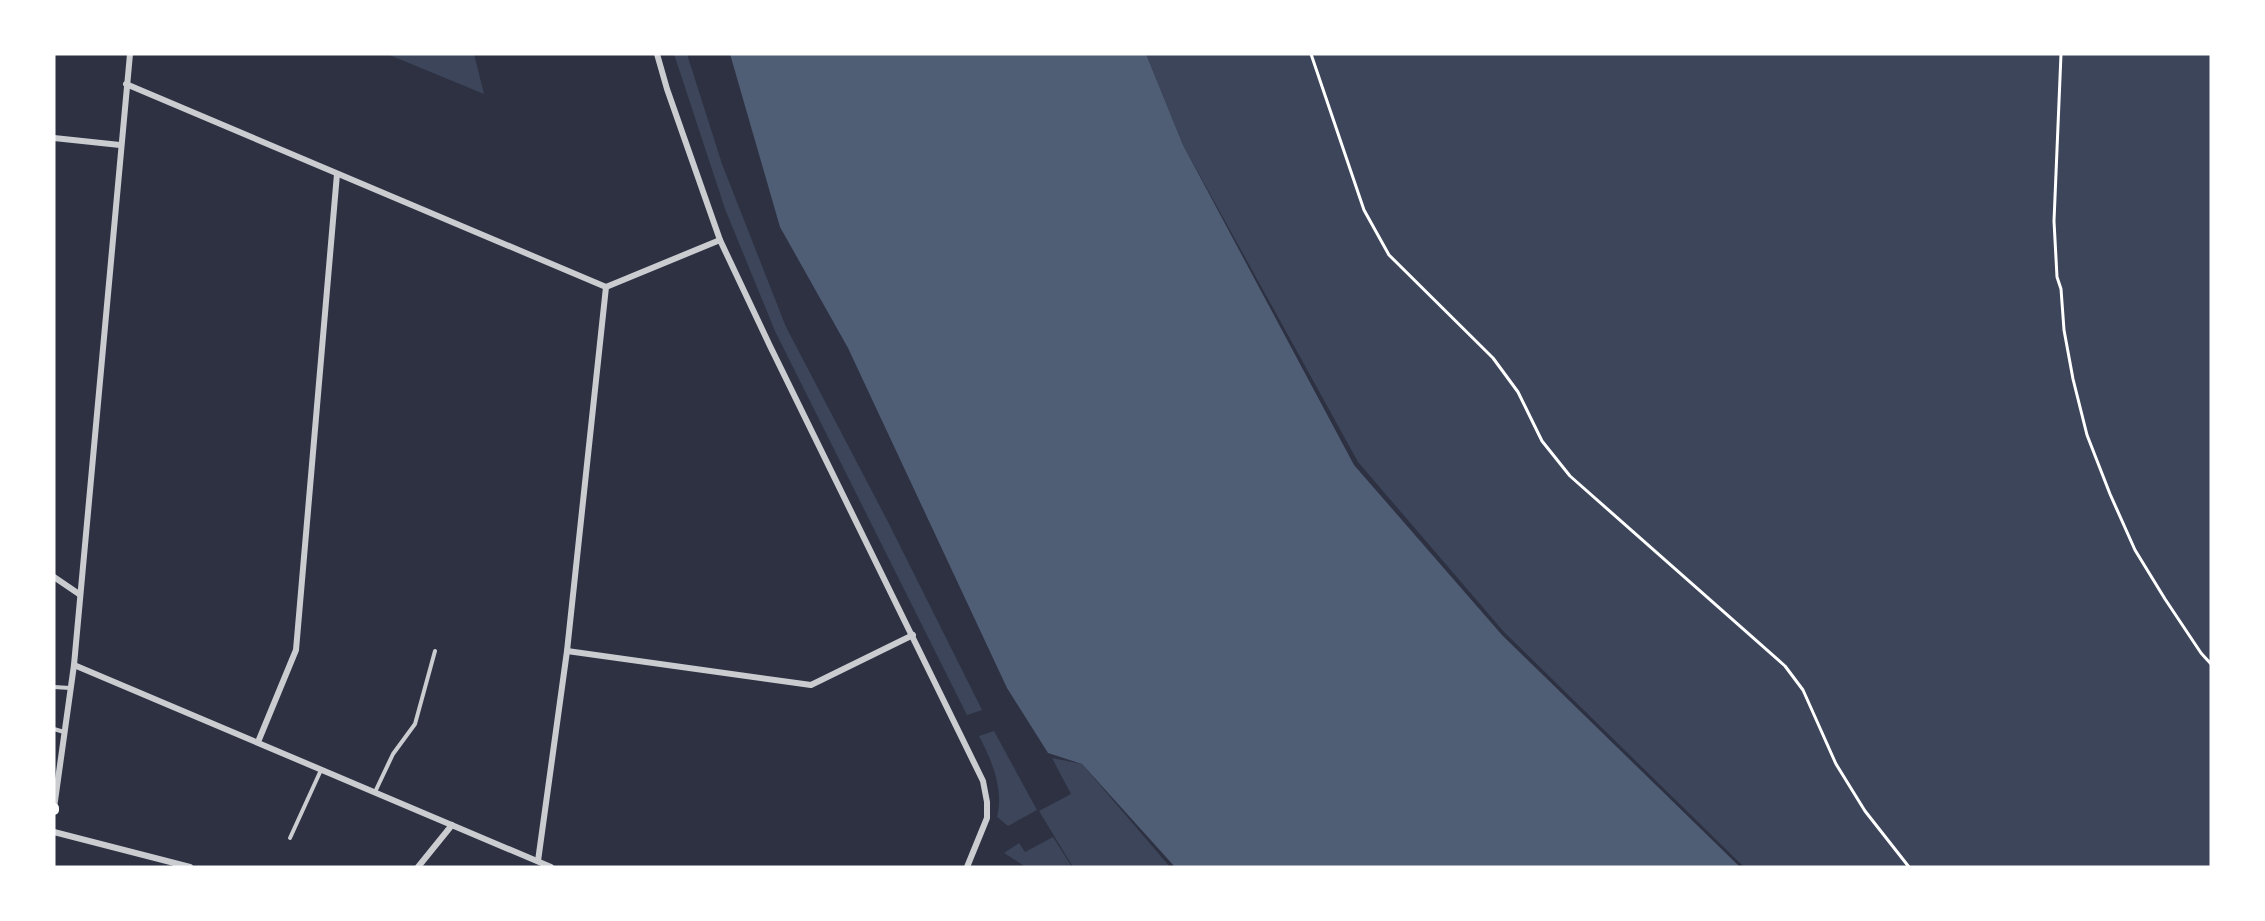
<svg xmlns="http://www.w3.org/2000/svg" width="2265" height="921" font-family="'Source Sans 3',sans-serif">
<rect width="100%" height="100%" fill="#2d3142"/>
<!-- green -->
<g fill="#3c4559">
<polygon points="387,54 474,54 484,94"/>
<polygon points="674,54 687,54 722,164 786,327 886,518 982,710 967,715 775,331 725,209"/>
<polygon points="1146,54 2211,54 2211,867 1744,867 1504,632 1358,462 1183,145"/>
<path d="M994 731 1037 810 1008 826 997 817C1004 789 992 761 979 736Z"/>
<polygon points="1052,758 1082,764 1170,867 1073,867 1039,811 1071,794"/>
<polygon points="1053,837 1072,867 1026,867 1004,853 1019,843 1025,852"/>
</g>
<!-- water -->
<polygon fill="#4f5d75" points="730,54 1146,54 1183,145 1354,465 1502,635 1740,867 1175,867 1082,764 1048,753 1007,688 848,348 780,227"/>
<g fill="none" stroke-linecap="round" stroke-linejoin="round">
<!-- path -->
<g stroke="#fff" stroke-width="3">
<polyline points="1311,54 1364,210 1389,255 1493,358 1518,392 1542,441 1570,476 1785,666 1803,690 1836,764 1865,811 1909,867"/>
<polyline points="2061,54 2054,221 2057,277 2061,289 2064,330 2073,379 2087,435 2110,494 2135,550 2165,599 2201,653 2211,664"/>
</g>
<!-- service -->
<g stroke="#caccd0" stroke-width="4">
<polyline points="54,687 70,688"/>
<polyline points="54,729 64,732"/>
<polyline points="375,792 393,754 415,724 435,651"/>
<polyline points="290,838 321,770"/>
</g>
<!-- minor -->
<g stroke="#caccd0" stroke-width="6">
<polyline points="657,54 667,89 720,240 770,346 983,781 987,802 987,818 967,867"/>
<polyline points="126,84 606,287 720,240"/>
<polyline points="54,138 120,145"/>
<polyline points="54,577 79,594"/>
<polyline points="567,651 811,685 913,635"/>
<polyline points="74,665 551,867"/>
<polyline points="258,742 296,650 337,174"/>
<polyline points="54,808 74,665 130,54"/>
<polyline points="54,832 190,867"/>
<polyline points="538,861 567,651 606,287"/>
<polyline points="418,867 452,825"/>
</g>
<!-- primary -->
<polyline stroke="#fff" stroke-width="10" points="54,808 54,810"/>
</g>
<!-- border -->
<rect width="2265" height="921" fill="none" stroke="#ffffff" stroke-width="111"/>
</svg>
